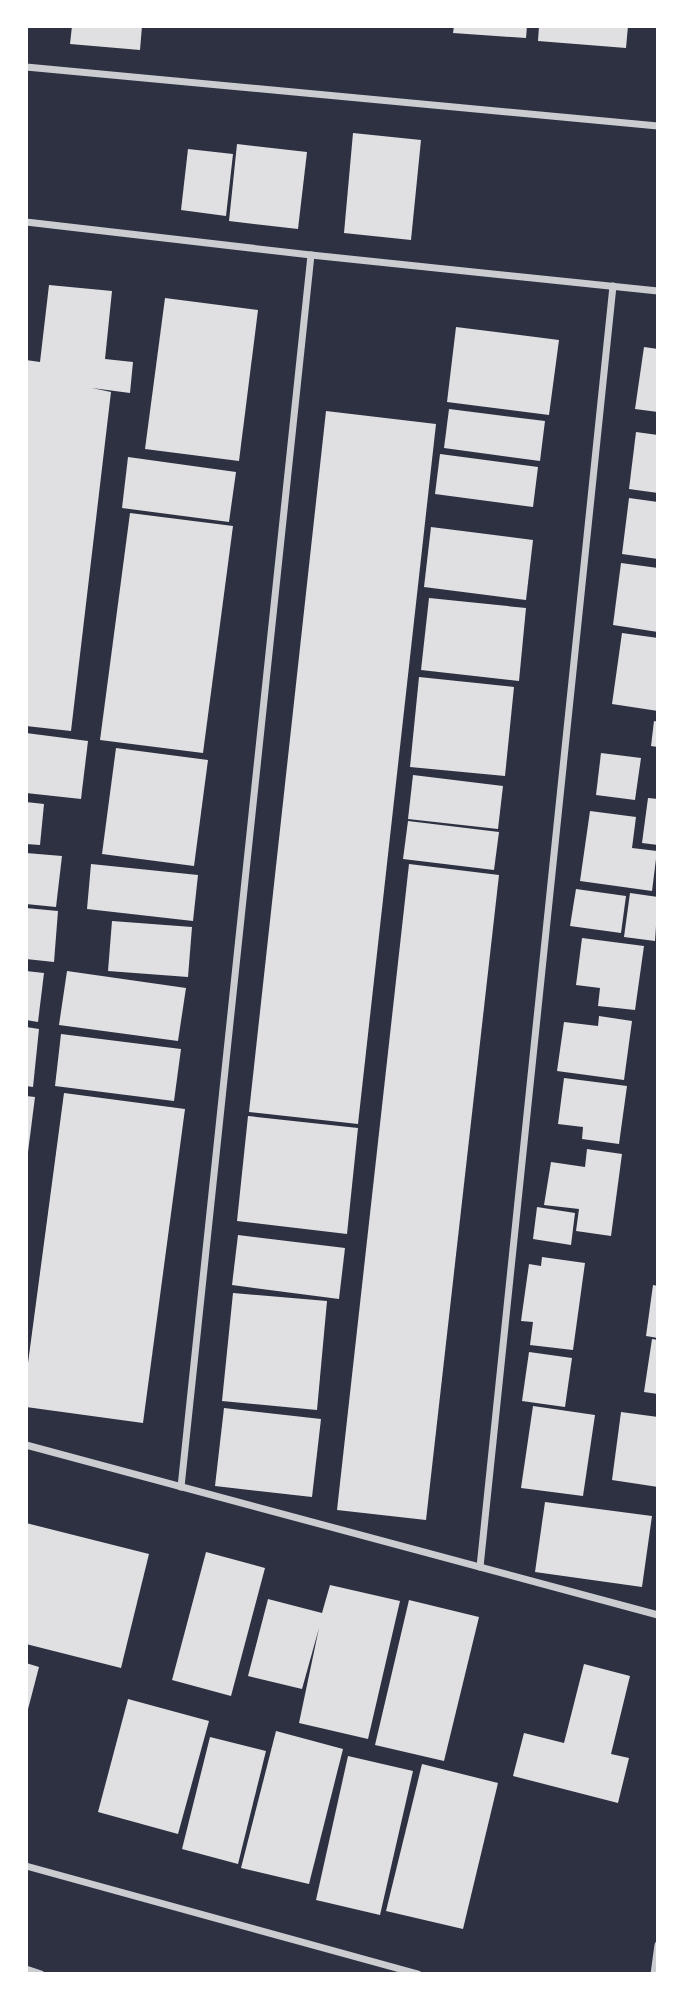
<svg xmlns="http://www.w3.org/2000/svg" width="684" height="2000" font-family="Poppins,sans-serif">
<rect width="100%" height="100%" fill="#2d3142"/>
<!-- building -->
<g fill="#e0e0e3">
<polygon points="72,26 142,26 140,50 70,44"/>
<polygon points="454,26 527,26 526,38 453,33"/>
<polygon points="539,26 628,26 626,48 538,41"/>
<polygon points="353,133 421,140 411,240 344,233"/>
<polygon points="237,144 307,152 298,229 229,221"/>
<polygon points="188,149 233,154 226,216 181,210"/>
<polygon points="49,285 112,291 105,359 133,362 130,393 92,388 111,392 71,731 26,726 26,360 40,362"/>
<polygon points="165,298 258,310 239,461 145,449"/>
<polygon points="456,327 559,340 549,415 447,402"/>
<polygon points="644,347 658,349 658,412 635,409"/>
<polygon points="449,409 545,421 540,461 444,448"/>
<polygon points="326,411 436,424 358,1124 249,1112"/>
<polygon points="636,432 658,435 658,493 629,489"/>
<polygon points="440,454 538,467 533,507 435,494"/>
<polygon points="128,457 236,472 229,522 122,508"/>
<polygon points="629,498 658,502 658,559 622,554"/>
<polygon points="130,513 233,526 203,753 100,740"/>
<polygon points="431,527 533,540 526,600 424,587"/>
<polygon points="621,563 658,568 658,632 613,625"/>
<polygon points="429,598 526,608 519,681 421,670"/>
<polygon points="622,633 658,638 658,711 612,704"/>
<polygon points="419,677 514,687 505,776 410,767"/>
<polygon points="654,721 658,722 658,747 651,746"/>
<polygon points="26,733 88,741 81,799 26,793"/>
<polygon points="116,748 208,760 194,866 102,854"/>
<polygon points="601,753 641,758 635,800 596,795"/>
<polygon points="413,775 503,786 498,829 408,819"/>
<polygon points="648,798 658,799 658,845 642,843"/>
<polygon points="26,802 44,804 40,845 26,844"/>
<polygon points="590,811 636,817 632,848 657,851 652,891 580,881"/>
<polygon points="408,821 499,832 494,870 403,859"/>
<polygon points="26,853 62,856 56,907 26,904"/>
<polygon points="91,864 198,875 193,921 87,909"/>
<polygon points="409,864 499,875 426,1520 337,1510"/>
<polygon points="576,889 626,896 621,933 570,926"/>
<polygon points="630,893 658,897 655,941 624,937"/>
<polygon points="26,908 58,911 54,962 26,959"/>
<polygon points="112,921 192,927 188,977 108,971"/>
<polygon points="582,938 644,946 635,1010 598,1006 600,988 576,985"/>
<polygon points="26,971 44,973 38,1022 26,1020"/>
<polygon points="67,971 186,988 178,1041 59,1025"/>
<polygon points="599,1016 632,1021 624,1080 557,1071 564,1022 598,1026"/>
<polygon points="26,1027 39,1029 33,1087 26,1086"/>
<polygon points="61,1034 181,1049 174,1101 55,1086"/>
<polygon points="564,1078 627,1086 619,1144 582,1139 583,1127 558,1124"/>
<polygon points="64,1093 185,1109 143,1423 26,1407 26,1378"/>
<polygon points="26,1096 35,1097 28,1152 26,1152"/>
<polygon points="248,1116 358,1128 347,1234 237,1221"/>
<polygon points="587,1149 622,1154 611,1236 576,1231 579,1209 544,1205 551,1162 585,1167"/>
<polygon points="537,1207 575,1213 571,1245 533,1239"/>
<polygon points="238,1235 345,1248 339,1299 232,1285"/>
<polygon points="542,1257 585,1263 573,1350 530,1345 533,1322 521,1321 529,1264 541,1266"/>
<polygon points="653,1285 658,1286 658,1338 646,1336"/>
<polygon points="233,1293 327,1301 317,1410 222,1401"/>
<polygon points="652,1339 658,1340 658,1394 644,1392"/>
<polygon points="529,1352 572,1358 565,1407 522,1401"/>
<polygon points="533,1406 595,1415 583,1496 521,1488"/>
<polygon points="224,1408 321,1419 312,1497 215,1486"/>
<polygon points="621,1412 658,1417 658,1487 612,1480"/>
<polygon points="545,1502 652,1516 642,1587 535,1572"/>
<polygon points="26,1523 149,1554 121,1668 26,1644"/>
<polygon points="206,1552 265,1568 231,1696 172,1680"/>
<polygon points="330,1585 400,1601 368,1739 299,1723 319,1628 302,1689 248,1676 268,1599 322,1613"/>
<polygon points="409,1600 479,1617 444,1761 375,1745"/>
<polygon points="26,1663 39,1667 27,1713 26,1713"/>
<polygon points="584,1664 630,1676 611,1754 629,1758 618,1803 513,1776 524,1733 564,1743"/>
<polygon points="128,1699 209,1721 178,1834 98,1812"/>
<polygon points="276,1731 343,1749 309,1884 241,1868"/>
<polygon points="210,1737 266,1751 238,1864 182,1849"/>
<polygon points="348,1756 413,1771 380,1915 316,1900"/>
<polygon points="422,1764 498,1783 463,1929 386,1911"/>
</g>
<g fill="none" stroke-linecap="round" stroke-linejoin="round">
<!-- minor -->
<g stroke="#caccd0" stroke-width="7">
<polyline points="26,67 658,126"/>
<polyline points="26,222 311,255 658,291"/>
<polyline points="26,1445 658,1615"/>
<polyline points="181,1487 311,255"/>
<polyline points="480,1567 613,286"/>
<polyline points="26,1866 418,1974"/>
<polyline points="26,1969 41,1974"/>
<polyline points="654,1974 658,1945"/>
</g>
</g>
<!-- border -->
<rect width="684" height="2000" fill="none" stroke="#ffffff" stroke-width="56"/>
</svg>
